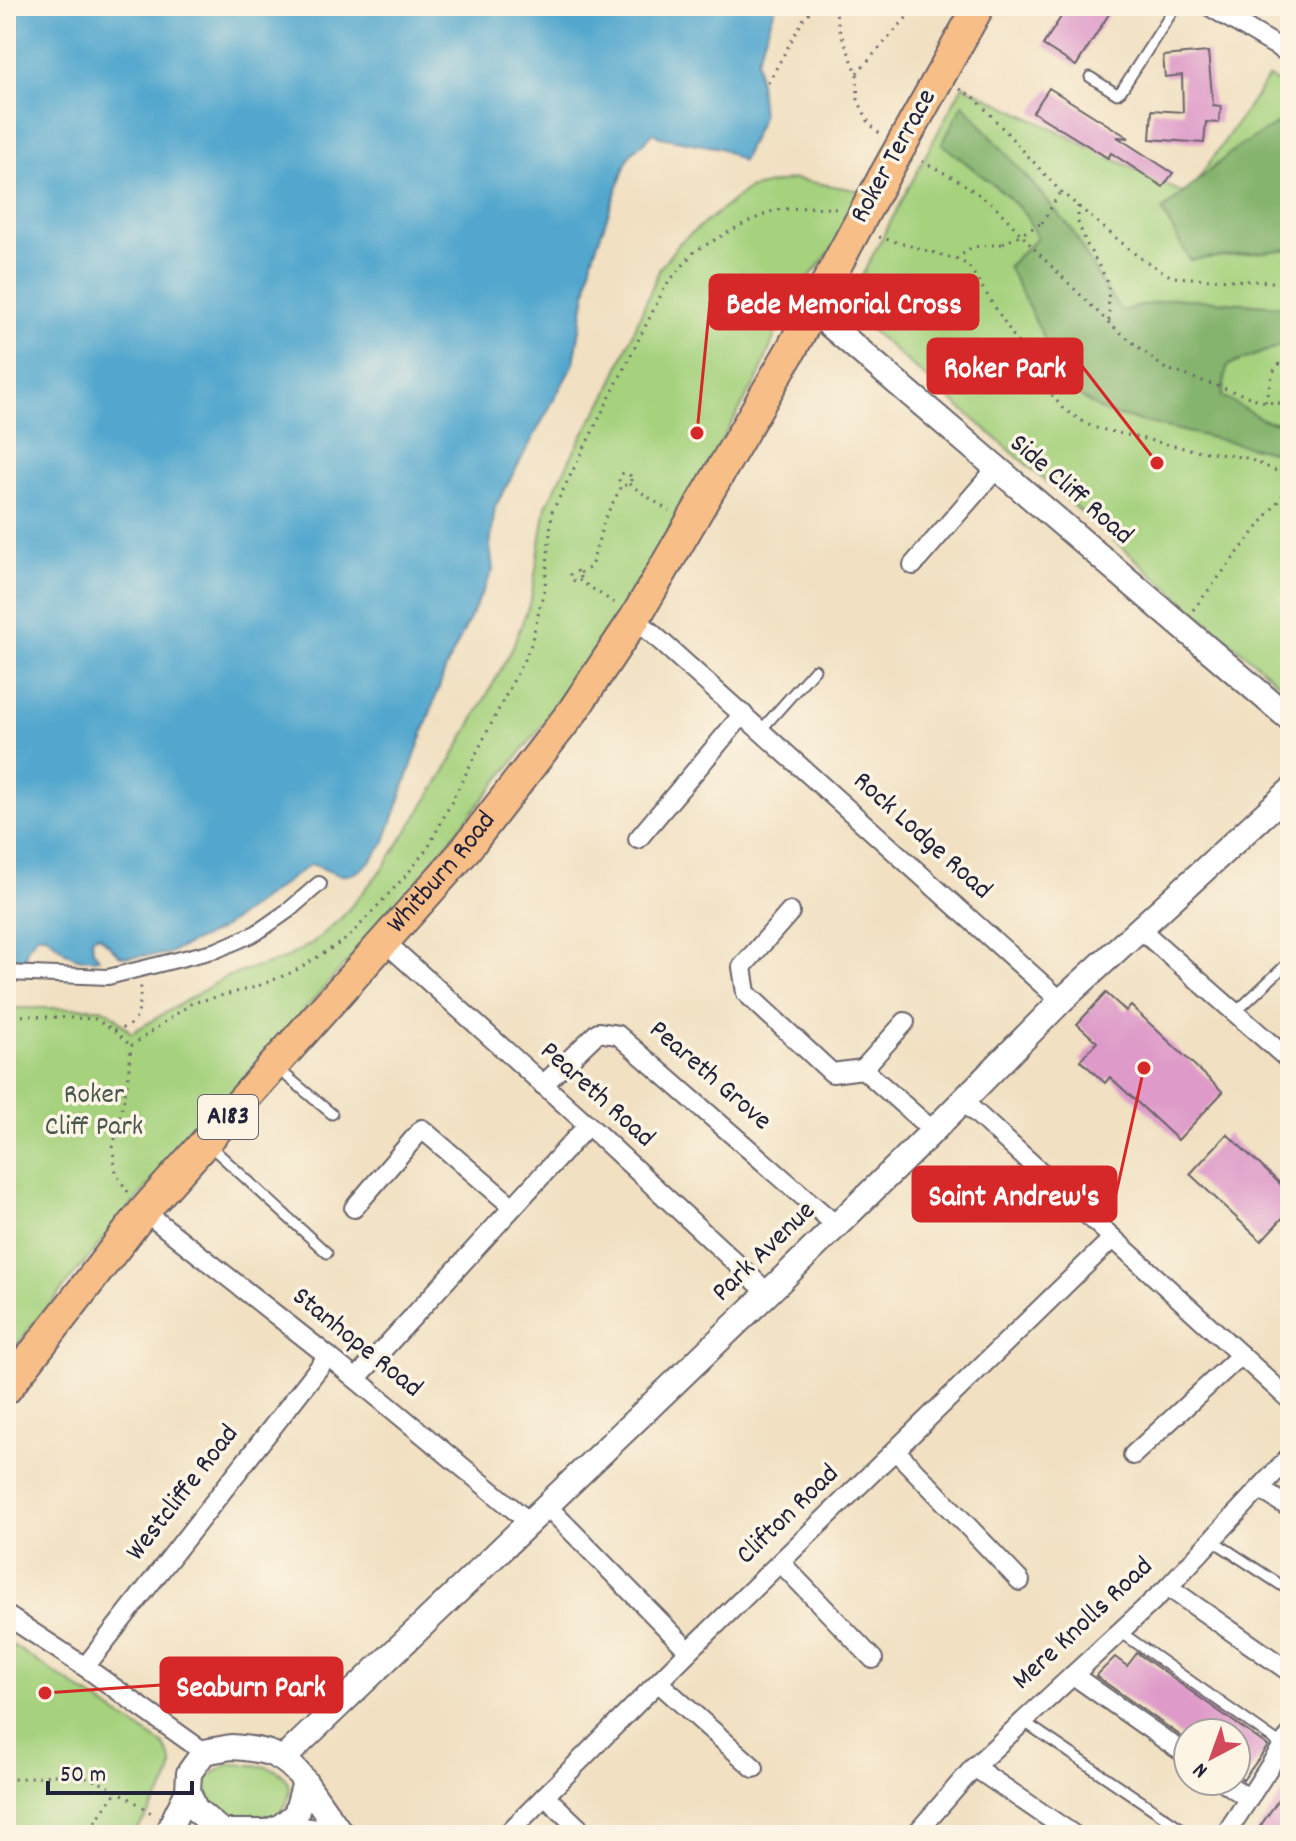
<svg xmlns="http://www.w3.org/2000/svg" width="1296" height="1841" font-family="Dekko,sans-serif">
<rect width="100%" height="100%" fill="#fcf5e5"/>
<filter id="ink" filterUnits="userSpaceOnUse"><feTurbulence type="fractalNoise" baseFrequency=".0125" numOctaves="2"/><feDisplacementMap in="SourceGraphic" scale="16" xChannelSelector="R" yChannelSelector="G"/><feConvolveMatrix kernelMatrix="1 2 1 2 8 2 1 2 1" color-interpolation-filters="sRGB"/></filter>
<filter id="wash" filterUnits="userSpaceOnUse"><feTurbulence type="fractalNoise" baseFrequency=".006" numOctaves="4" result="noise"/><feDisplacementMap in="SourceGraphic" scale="32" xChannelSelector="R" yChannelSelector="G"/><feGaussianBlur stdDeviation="1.8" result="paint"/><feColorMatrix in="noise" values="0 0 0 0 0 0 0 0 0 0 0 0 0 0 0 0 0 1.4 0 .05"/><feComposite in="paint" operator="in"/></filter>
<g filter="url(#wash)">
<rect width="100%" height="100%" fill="#f1e0c1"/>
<!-- green -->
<g fill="#a6d27e" stroke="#647a5c" stroke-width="2">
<polygon points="1269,77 1290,91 1290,693 856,317 848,302 963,85 1187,195"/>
<polygon points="794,179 861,191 840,239 803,285 779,325 758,378 623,609 535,735 395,908 134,1202 6,1358 6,1008 101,1008 114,1015 131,1033 226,977 284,959 314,942 342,917 384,867 443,775 511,651 531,600 546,506 583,434 607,395 660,268 679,243 748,189"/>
<path d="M6 1641 164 1745C166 1750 171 1757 172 1762 175 1783 144 1818 133 1835H6Z"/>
<path d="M229 1764C243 1765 263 1764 275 1770 299 1782 290 1804 275 1818L216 1814 206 1807 203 1794 206 1778Z"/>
</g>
<!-- forest -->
<g fill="#84b46d" stroke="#536b54" stroke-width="2">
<polygon points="963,104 1071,228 1102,284 1121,311 1173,298 1282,306 1290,303 1290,342 1227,366 1222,396 1264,420 1290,425 1290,456 1106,413 1070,390 1008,266 1037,238 1025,214 1005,194 942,144"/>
<polygon points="1290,116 1290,249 1190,260 1162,211 1235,149"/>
</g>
<!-- water -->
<path fill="#52a7ce" stroke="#3a6484" stroke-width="2" d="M6 6H776L757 59 762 117 742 161 720 148 660 137 653 132C646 143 636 146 628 158L592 259 574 363 495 507 490 546 493 570 446 668 385 841C376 855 360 878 341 875 331 873 320 867 311 864L220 930 167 954 126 957 119 955 99 935 92 938 93 950 99 958C73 963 63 951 46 935H37L27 949 25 959 22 961 6 952Z"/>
<g id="blocks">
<!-- building -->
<g fill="#de9bc9">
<polygon points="1068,6 1114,6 1076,66 1043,45"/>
<polygon points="1208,52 1213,105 1221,106 1219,123 1206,122 1204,143 1150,139 1152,110 1183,112 1182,75 1165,77 1163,56"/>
<polygon points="1049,88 1129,138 1117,137 1173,173 1163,187 1111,153 1108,158 1033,112"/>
<polygon points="1106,993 1126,1011 1131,1006 1223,1092 1178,1140 1110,1077 1105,1083 1080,1060 1097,1042 1077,1024"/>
<polygon points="1227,1134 1290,1193 1290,1210 1261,1241 1190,1174"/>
<polygon points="1137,1653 1268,1746 1243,1780 1236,1775 1236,1733 1188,1733 1188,1741 1096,1676 1115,1657 1127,1666"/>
<polygon points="1290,1783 1290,1824 1283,1835 1254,1835"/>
</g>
</g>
</g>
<g filter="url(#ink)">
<use href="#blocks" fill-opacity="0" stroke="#6a646a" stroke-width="2"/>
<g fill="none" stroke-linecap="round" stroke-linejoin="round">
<defs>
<g id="service">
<polyline points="1090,77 1117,94 1121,91 1176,6"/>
<polyline points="761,730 815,669"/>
<polyline points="1235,1013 1290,961"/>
<polyline points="277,1068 332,1114"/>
<polyline points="209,1145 327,1253"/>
<polyline points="1212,1540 1290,1591"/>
<polyline points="1119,1631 1283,1746"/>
<polyline points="1023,1721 1191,1835"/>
</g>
<polyline id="pedestrian" points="6,973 108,977 217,950 256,933 289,910 319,884"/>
<g id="minor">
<polyline points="1209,6 1290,54"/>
<polyline points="913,565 997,468"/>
<polyline points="635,618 1061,1001"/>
<polyline points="638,839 743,714"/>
<polyline points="790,912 742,967 746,993 832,1073 863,1069 933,1131"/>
<polyline points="1140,929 1290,1061"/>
<polyline points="384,941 588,1125 768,1293"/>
<polyline points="863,1069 905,1022"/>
<polyline points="543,1085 598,1032 618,1035 837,1226"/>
<polyline points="963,1101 1290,1400"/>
<polyline points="354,1208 422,1129 513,1207"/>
<polyline points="144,1211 328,1356 529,1522"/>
<polyline points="356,1379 588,1125"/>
<polyline points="896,1451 1020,1581"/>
<polyline points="1133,1455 1241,1355"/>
<polyline points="1260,1489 1290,1508"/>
<polyline points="547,1506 689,1651"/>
<polyline points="781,1563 873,1659"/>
<polyline points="1168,1587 1290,1672"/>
<polyline points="6,1615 85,1667 204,1752"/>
<polyline points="85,1667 328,1356"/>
<polyline points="1073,1675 1188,1756"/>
<polyline points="659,1683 754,1768"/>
<polyline points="974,1767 1074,1835"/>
<polyline points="1223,1781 1249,1799"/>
<polyline points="545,1796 586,1835"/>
<polyline points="506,1835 689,1651 1113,1238"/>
<polyline points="915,1835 974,1767 1168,1587 1290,1456"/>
<polyline points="1225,1835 1290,1735"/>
</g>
<g id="tertiary">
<polyline points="811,309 1290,719"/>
<path d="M231 1747C264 1749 285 1753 305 1782L296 1814 280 1827 266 1832H222L195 1809 188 1791 189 1773 204 1752Z"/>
<polyline points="283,1759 768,1293 933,1131 1061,1001 1290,791"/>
<polyline points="305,1782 342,1835"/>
<polyline points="280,1827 339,1835"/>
<polyline points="166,1835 188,1791"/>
</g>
<g id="primary">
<polyline points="922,108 979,6"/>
<path id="s1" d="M6 1389 144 1211 462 854 573 711 635 618 791 350 883 178"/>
</g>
</defs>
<!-- service casing -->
<use href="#service" stroke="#6a646a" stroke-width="13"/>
<!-- pedestrian casing -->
<use href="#pedestrian" stroke="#6a646a" stroke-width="18"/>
<!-- minor casing -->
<use href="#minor" stroke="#6a646a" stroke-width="22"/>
<!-- tertiary casing -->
<use href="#tertiary" stroke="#6a646a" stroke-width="28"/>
<!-- primary casing -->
<use href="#primary" stroke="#6a646a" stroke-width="34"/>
<!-- path -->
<g stroke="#6a646a" stroke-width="3" stroke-dasharray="2 6" stroke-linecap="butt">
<polyline points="835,6 839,29 857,73 858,100 869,123 879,133"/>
<polyline points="857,73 917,6"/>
<polyline points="768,83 803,20 814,6"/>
<polyline points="960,89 975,98 1060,191 1140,258 1172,277 1290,283"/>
<polyline points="922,161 961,182 995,206 1038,253 1109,323 1164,368 1265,402 1290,404"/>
<polyline points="1078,206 1078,222 1086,243 1108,282 1109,323"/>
<polyline points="1042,223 1060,192"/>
<polyline points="879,237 956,259 968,265 1046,387 1063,409 1092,427 1188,449 1247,458 1290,477"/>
<polyline points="956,259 972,247 1003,244"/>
<polyline points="1265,402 1273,372 1290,351"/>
<circle cx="625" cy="479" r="6"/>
<polyline points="629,484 669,511"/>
<circle cx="575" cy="576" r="5"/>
<polyline points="580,573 591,567 605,518 622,485"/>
<polyline points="579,580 616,604"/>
<polyline points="1193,610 1290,486"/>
<polyline points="6,1015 95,1019 114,1030 131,1046"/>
<path d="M114 1030C143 1025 138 1011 141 986"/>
<polyline points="131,1046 192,1003 256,987 293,972 348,938 409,872 429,846 530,648 545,586 552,512 666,285 695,251 741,225 775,210 812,207 838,209"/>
<polyline points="128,1192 116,1174 113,1148 128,1080 131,1046"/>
<path d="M6 1780C28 1778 52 1773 75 1776 103 1779 131 1799 154 1815"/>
<polyline points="86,1835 116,1792"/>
</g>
<!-- service -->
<use href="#service" stroke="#fff" stroke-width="9"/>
<!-- pedestrian -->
<use href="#pedestrian" stroke="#fff" stroke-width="14"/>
<!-- minor -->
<use href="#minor" stroke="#fff" stroke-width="18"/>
<!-- tertiary -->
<use href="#tertiary" stroke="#fff" stroke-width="24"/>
<!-- primary -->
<use href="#primary" stroke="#f7be87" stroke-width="30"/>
<defs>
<polyline id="primary-bridge" points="883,178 922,108"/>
</defs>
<!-- primary-bridge casing -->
<use href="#primary-bridge" stroke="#6a646a" stroke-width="34" stroke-linecap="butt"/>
<!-- path-bridge -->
<polyline stroke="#6a646a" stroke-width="3" stroke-dasharray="2 6" stroke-linecap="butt" points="1003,244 1042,223"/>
<!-- primary-bridge -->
<use href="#primary-bridge" stroke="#f7be87" stroke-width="30"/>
</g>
</g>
<g text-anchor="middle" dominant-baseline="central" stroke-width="7" stroke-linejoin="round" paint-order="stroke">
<!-- shield labels -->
<rect fill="#fcf5e5" stroke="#63616e" stroke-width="2" x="198" y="1095" width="60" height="44" rx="6"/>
<g font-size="26" font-weight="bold" fill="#22223b">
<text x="228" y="1117">A183</text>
</g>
<!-- street labels -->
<g font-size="28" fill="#22223b" stroke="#fcf5e5">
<text transform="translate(895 157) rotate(-61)">Roker Terrace</text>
<text transform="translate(1070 491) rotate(41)">Side Cliff Road</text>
<text transform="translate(921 837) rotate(42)">Rock Lodge Road</text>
<text stroke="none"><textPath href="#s1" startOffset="676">Whitburn Road</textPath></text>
<text transform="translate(709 1077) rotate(41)">Peareth Grove</text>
<text transform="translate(596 1096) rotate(42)">Peareth Road</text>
<text transform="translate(765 1253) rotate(-44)">Park Avenue</text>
<text transform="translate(356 1344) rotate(39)">Stanhope Road</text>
<text transform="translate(184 1494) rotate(-52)">Westcliffe Road</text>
<text transform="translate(789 1516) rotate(-44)">Clifton Road</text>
<text transform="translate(1084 1625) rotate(-43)">Mere Knolls Road</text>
</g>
<!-- park labels -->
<g font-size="28" fill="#4a574f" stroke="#fcf5e5">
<text x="94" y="1097">Roker<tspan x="94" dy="32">Cliff Park</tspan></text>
</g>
</g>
<!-- callouts -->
<path fill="none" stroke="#d62828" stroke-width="3" d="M697 433L710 302M1157 463L1082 366M1144 1068L1116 1194M45 1693L161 1685"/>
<g fill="#d62828" stroke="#fcf5e5" stroke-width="3">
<circle cx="697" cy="433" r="8"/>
<circle cx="1157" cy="463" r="8"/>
<circle cx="1144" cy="1068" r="8"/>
<circle cx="45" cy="1693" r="8"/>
</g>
<g fill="#d62828" stroke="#d62828" stroke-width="3">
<rect x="710" y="275" width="268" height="54" rx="8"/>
<rect x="928" y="339" width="154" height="54" rx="8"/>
<rect x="913" y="1167" width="203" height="54" rx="8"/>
<rect x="161" y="1658" width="181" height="54" rx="8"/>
</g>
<g font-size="30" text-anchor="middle" font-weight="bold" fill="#fff">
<text x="844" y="313">Bede Memorial Cross</text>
<text x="1005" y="377">Roker Park</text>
<text x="1014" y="1205">Saint Andrew's</text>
<text x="251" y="1696">Seaburn Park</text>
</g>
<!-- margin -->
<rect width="1296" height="1841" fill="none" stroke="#fcf5e5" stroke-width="32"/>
<!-- north arrow -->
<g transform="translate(1212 1757) rotate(221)"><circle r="38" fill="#fcf5e5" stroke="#a5a1a1" stroke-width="2"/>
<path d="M0-6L14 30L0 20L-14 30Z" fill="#d1495b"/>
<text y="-12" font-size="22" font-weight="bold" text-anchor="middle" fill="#22223b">N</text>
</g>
<!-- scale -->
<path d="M48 1781v12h144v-12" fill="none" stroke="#22223b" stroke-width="4"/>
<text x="60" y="1781" font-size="24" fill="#22223b" stroke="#fcf5e5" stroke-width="6" paint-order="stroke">50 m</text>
</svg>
